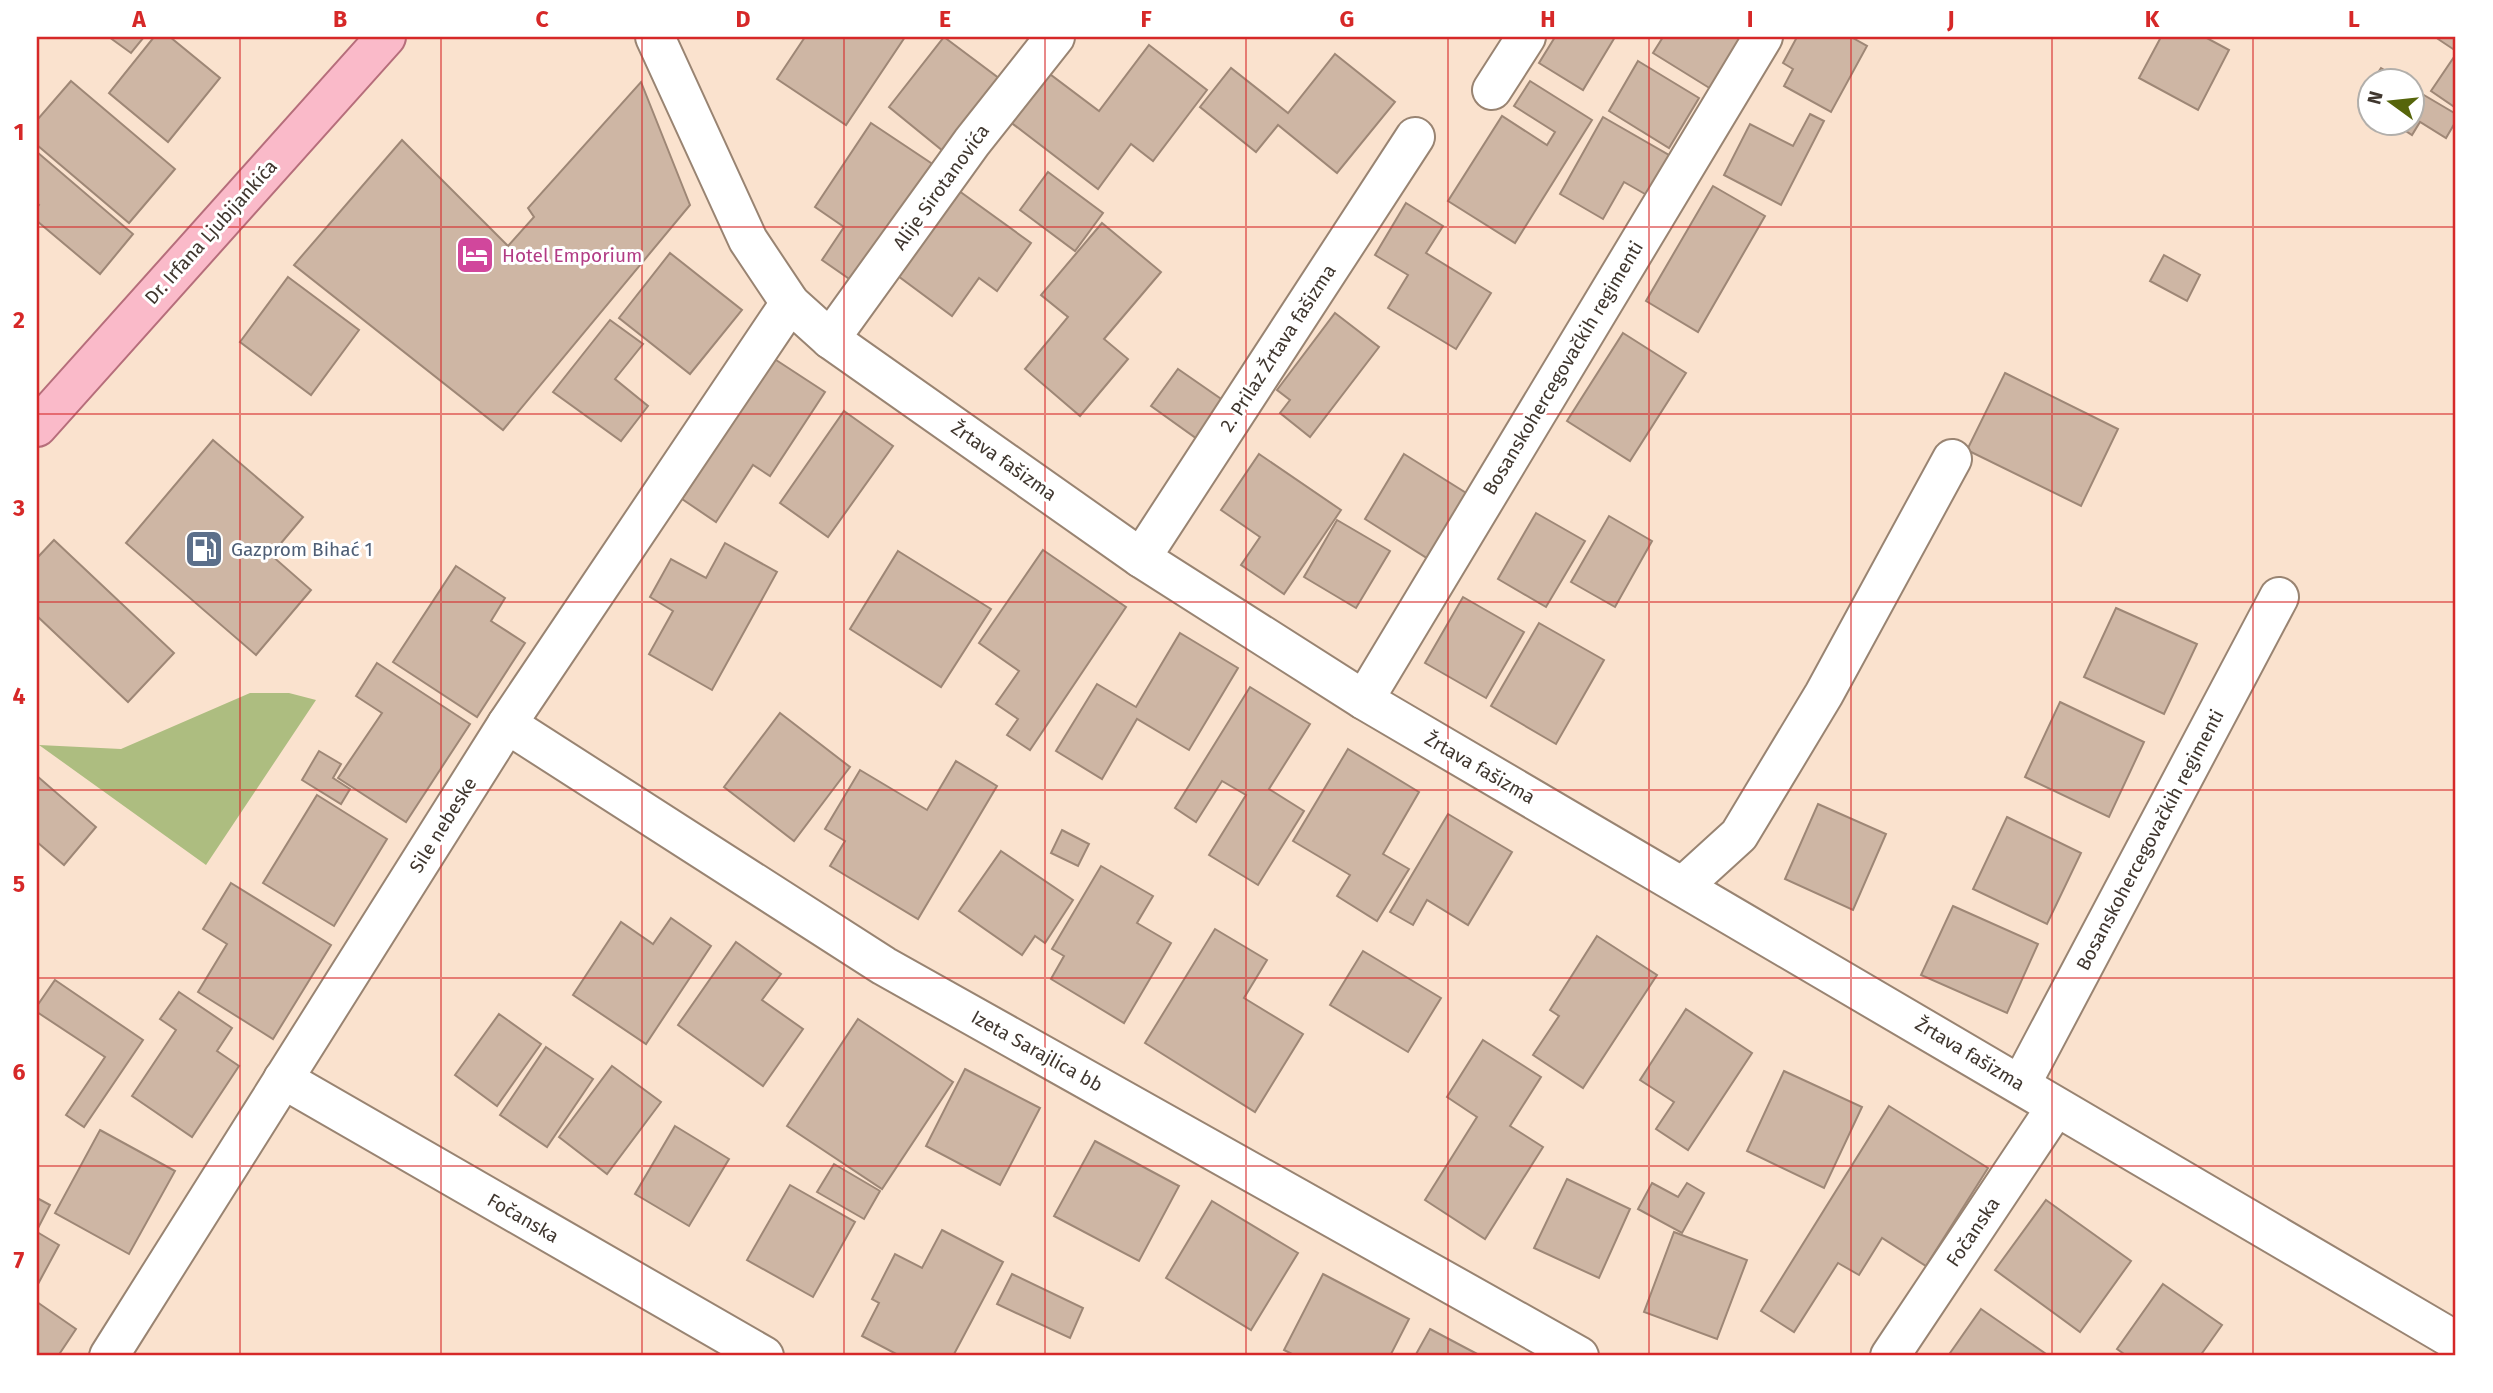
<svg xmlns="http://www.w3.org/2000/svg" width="2493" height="1393" font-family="'Fira Sans',sans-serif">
<rect width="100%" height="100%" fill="#fae2ce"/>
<!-- green -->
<polygon fill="#adbd80" points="250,693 289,693 316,700 206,865 39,745 121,749"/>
<!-- building -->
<g fill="#ceb6a4" stroke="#9e8776" stroke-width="2">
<polygon points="109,37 144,37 131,53"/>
<polygon points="154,37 170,37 220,78 168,142 109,93"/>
<polygon points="805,37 905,37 846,125 777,79"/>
<polygon points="944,37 1000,79 943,151 889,107"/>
<polygon points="1555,37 1615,37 1583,90 1539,63"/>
<polygon points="1663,37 1745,37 1711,89 1653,53"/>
<polygon points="1797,37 1851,37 1867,46 1831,112 1784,86 1793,69 1783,63"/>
<polygon points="2161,37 2205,37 2229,50 2198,110 2139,78"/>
<polygon points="2439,37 2456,37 2456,51 2438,39"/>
<polygon points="1149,45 1207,90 1153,161 1131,144 1098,189 1009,121 1047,72 1099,111"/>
<polygon points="1335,54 1395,102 1337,173 1278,125 1256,152 1200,107 1231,68 1288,113"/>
<polygon points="2456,54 2456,108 2431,91"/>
<polygon points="1638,61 1699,98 1669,148 1609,111"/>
<polygon points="2381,68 2401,80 2373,80"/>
<polygon points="71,81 175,169 129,223 37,145 37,120"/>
<polygon points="1530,81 1592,120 1515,243 1448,201 1502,116 1547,145 1555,132 1514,106"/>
<polygon points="641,82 690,205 503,430 294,265 402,140 508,246 534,217 528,208"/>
<polygon points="2370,85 2370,110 2359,103"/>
<polygon points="2412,88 2456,114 2456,121 2446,138 2420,122 2412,135 2392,122 2412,122"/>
<polygon points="1810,114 1824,121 1781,205 1724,175 1750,124 1793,146"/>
<polygon points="1603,117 1674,158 1652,198 1624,182 1603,219 1560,194"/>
<polygon points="871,123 940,169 861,287 822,260 844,227 815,207"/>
<polygon points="37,152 133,234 100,274 37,221 37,208 39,205 37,203"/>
<polygon points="1048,172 1103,213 1075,251 1020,210"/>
<polygon points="1713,186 1765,216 1698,332 1646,301"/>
<polygon points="955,188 1031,243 997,291 979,278 952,316 894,273"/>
<polygon points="1406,203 1443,226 1426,253 1491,293 1456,349 1388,308 1408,275 1375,255"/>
<polygon points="1102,223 1161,272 1104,339 1128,359 1080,416 1025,369 1068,317 1041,295"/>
<polygon points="670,253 742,310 690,374 619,318"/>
<polygon points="2164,255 2200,275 2187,301 2150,281"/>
<polygon points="288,277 359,330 311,395 240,342"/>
<polygon points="1335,313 1379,347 1310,437 1280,413 1290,400 1277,390"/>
<polygon points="610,320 643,344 615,379 648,406 621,441 553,392"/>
<polygon points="1623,333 1686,373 1630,461 1567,421"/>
<polygon points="773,358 825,392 770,476 753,465 716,522 682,499"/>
<polygon points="1178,369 1227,403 1200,441 1151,406"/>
<polygon points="2005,373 2118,429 2081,506 1967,450"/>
<polygon points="844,411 893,446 828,537 780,503"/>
<polygon points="213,440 303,517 271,555 311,590 256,655 126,543"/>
<polygon points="1259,454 1341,510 1284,594 1241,565 1260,537 1221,510"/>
<polygon points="1404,454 1471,496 1430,560 1365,519"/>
<polygon points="1536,513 1585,541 1546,607 1498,579"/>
<polygon points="1609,516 1652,541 1615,607 1571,582"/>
<polygon points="1337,520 1390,551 1356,608 1304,577"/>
<polygon points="54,540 174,653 128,702 37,616 37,558"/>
<polygon points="725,543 777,572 712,690 649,654 673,611 650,597 671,559 706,578"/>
<polygon points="1043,550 1126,607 1030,750 1007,735 1018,719 996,704 1019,671 979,643"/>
<polygon points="898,551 991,609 941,687 850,629"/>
<polygon points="456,566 505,598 491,621 525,643 477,717 393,662"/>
<polygon points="1463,597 1524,632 1486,698 1425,663"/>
<polygon points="2116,608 2197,644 2164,714 2084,677"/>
<polygon points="1539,623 1604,660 1556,744 1491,706"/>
<polygon points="1180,633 1238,668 1189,750 1137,719 1102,779 1056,751 1097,684 1136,707"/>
<polygon points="377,663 470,724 406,822 338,778 382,713 356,696"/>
<polygon points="1250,687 1310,724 1269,789 1304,811 1258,885 1209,855 1246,795 1222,781 1196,822 1175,808"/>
<polygon points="2060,702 2144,742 2109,817 2025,777"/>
<polygon points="780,713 850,767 794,841 724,787"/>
<polygon points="1348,749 1419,792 1383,854 1409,869 1377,921 1337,896 1350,875 1293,841"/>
<polygon points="319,751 341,764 333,778 350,789 341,804 302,780"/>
<polygon points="956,761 997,786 918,919 830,866 845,841 825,829 860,770 927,810"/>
<polygon points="37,776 96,827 64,865 37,842"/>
<polygon points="317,795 387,839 334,926 263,883"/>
<polygon points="1818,804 1886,834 1853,910 1785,879"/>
<polygon points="1448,814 1512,852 1468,925 1427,900 1413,925 1390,912"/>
<polygon points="2007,817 2081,853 2047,924 1973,889"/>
<polygon points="1062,830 1089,844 1078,866 1051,853"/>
<polygon points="1001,851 1073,900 1045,943 1035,936 1022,955 959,911"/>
<polygon points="1101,866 1153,896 1137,923 1171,943 1124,1023 1051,979 1064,956 1052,949"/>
<polygon points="231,883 331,945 273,1039 198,992 227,944 203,929"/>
<polygon points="1953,906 2038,944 2007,1013 1921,975"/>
<polygon points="671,918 711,946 646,1044 573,995 621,922 653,944"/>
<polygon points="1215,929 1267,960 1244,998 1303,1034 1255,1112 1145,1043"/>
<polygon points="1597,936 1657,975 1583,1088 1533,1055 1559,1016 1550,1010"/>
<polygon points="736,942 781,974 762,1000 803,1029 763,1086 678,1025"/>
<polygon points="1363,951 1441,998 1408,1052 1330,1005"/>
<polygon points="55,980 143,1040 84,1127 66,1115 105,1057 37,1012 37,1006"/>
<polygon points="179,992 232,1028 217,1051 239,1066 192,1137 132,1096 176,1030 160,1019"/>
<polygon points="1686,1009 1752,1053 1688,1150 1656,1129 1674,1102 1640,1080"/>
<polygon points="499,1014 541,1044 497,1106 455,1075"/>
<polygon points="858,1019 953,1082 882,1189 787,1126"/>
<polygon points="1483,1040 1541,1077 1510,1126 1543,1147 1485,1239 1425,1200 1477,1117 1447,1097"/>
<polygon points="546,1047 593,1079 547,1147 500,1115"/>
<polygon points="612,1066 661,1102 607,1174 559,1137"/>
<polygon points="965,1069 1040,1108 1000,1185 926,1146"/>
<polygon points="1784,1071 1862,1107 1824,1188 1747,1151"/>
<polygon points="1889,1106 1988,1168 1926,1266 1882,1238 1859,1275 1838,1263 1794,1332 1761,1311"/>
<polygon points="675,1126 729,1159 689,1226 635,1194"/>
<polygon points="100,1130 175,1171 129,1254 55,1213"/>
<polygon points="1095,1141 1179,1186 1139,1261 1054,1216"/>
<polygon points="834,1164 880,1191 864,1219 817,1192"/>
<polygon points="1567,1179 1630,1209 1599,1278 1534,1248"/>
<polygon points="1652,1183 1678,1197 1687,1183 1704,1193 1682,1233 1638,1209"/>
<polygon points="790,1185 855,1222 813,1297 747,1260"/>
<polygon points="37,1198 50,1205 37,1230"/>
<polygon points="2046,1200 2131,1261 2080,1332 1995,1270"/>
<polygon points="1212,1201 1298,1253 1251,1330 1166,1278"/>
<polygon points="942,1230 1003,1262 953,1356 900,1356 862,1336 879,1303 872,1299 895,1254 922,1268"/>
<polygon points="37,1232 59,1245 38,1284 37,1283"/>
<polygon points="1674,1232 1747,1260 1717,1339 1644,1312"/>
<polygon points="1012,1274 1083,1308 1070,1338 997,1304"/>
<polygon points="1323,1274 1409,1319 1390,1356 1296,1356 1284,1350"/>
<polygon points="2163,1284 2222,1325 2200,1356 2127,1356 2117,1349"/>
<polygon points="37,1302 76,1329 58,1356 37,1356"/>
<polygon points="1981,1309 2049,1356 1948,1356"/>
<polygon points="1430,1329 1481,1356 1415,1356"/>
</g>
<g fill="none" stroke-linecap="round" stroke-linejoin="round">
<defs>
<g id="minor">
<polyline points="655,37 748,240 790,303 830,339 1141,558 1364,700 2456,1341"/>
<polyline points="1492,90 1526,37"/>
<polyline points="830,339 972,142 1055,37"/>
<polyline points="1141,558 1415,137"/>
<polyline points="1364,700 1763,37"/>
<polyline points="507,724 884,966 1579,1356"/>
<polyline points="1683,886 1739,835 1824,694 1952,459"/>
<polyline points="283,1079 764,1356"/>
<polyline points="2021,1084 2279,597"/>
<polyline points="109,1356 507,724 790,303"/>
<polyline points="1890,1356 2056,1107"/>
</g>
<polyline id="major" points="37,427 386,37"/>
</defs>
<!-- minor casing -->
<use href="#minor" stroke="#998472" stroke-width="42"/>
<!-- major casing -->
<use href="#major" stroke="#b66e7b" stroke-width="42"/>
<!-- minor -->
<use href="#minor" stroke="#fff" stroke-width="38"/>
<!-- major -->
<use href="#major" stroke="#fabac9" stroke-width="38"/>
</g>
<!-- grid -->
<path fill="none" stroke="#d62828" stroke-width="2" stroke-opacity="0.55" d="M240 37V1356M441 37V1356M642 37V1356M844 37V1356M1045 37V1356M1246 37V1356M1448 37V1356M1649 37V1356M1851 37V1356M2052 37V1356M2253 37V1356M37 227H2456M37 414H2456M37 602H2456M37 790H2456M37 978H2456M37 1166H2456"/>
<!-- icons -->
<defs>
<symbol id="hotel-square" viewBox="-11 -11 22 22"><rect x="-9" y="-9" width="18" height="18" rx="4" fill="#d1479c" stroke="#fff"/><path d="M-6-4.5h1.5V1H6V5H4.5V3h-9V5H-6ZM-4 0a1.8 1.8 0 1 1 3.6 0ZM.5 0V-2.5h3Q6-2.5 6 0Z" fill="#fff"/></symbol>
<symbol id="fuel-square" viewBox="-11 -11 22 22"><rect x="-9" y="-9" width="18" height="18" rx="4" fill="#5c6f8a" stroke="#fff"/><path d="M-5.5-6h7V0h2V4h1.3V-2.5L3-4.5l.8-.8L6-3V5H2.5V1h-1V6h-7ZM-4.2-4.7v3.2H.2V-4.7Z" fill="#fff"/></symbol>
</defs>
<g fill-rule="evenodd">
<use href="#hotel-square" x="453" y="233" width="44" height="44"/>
<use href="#fuel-square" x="182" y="527" width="44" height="44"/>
</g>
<g text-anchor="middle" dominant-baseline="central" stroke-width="6" stroke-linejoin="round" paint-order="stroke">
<!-- street labels -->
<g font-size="19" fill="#3f362e" stroke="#fff">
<text transform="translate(941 187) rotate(-54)">Alije Sirotanovića</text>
<text transform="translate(211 232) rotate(-48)">Dr. Irfana Ljubijankića</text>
<text transform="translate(1278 348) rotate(-57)">2. Prilaz Žrtava fašizma</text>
<text transform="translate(1563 368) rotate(-59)">Bosanskohercegovačkih regimenti</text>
<text transform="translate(1004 461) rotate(35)">Žrtava fašizma</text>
<text transform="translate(1480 768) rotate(30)">Žrtava fašizma</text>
<text transform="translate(443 825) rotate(-58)">Sile nebeske</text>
<text transform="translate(2150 840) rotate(-62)">Bosanskohercegovačkih regimenti</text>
<text transform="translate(1037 1051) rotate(29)">Izeta Sarajlica bb</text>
<text transform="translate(1970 1054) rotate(31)">Žrtava fašizma</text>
<text transform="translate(523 1218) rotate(30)">Fočanska</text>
<text transform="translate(1973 1232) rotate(-56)">Fočanska</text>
</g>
<!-- hotel labels -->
<g font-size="19" fill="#b23c85" stroke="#fff" text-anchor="start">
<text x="502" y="255">Hotel Emporium</text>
</g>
<!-- service labels -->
<g font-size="19" fill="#4e5e75" stroke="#fff" text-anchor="start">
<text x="231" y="549">Gazprom Bihać 1</text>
</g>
</g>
<!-- border -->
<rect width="2493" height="1393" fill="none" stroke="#ffffff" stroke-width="77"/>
<!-- north arrow -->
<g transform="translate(2391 102) rotate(285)"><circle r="33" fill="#ffffff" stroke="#b2afab" stroke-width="2"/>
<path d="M0-5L12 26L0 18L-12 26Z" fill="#56650b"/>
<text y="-10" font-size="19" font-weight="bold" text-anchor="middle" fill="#3f362e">N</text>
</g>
<rect x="38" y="38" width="2416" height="1316" fill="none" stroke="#d62828" stroke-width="2.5"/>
<g font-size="23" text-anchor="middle" font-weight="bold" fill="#d62828">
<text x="139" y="27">A</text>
<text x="340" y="27">B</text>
<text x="542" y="27">C</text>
<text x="743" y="27">D</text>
<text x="945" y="27">E</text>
<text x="1146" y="27">F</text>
<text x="1347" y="27">G</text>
<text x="1548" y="27">H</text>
<text x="1750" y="27">I</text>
<text x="1951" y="27">J</text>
<text x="2152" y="27">K</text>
<text x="2354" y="27">L</text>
<text x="19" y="140">1</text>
<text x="19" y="328">2</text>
<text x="19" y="516">3</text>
<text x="19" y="704">4</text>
<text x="19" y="892">5</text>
<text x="19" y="1080">6</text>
<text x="19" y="1268">7</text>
</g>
</svg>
